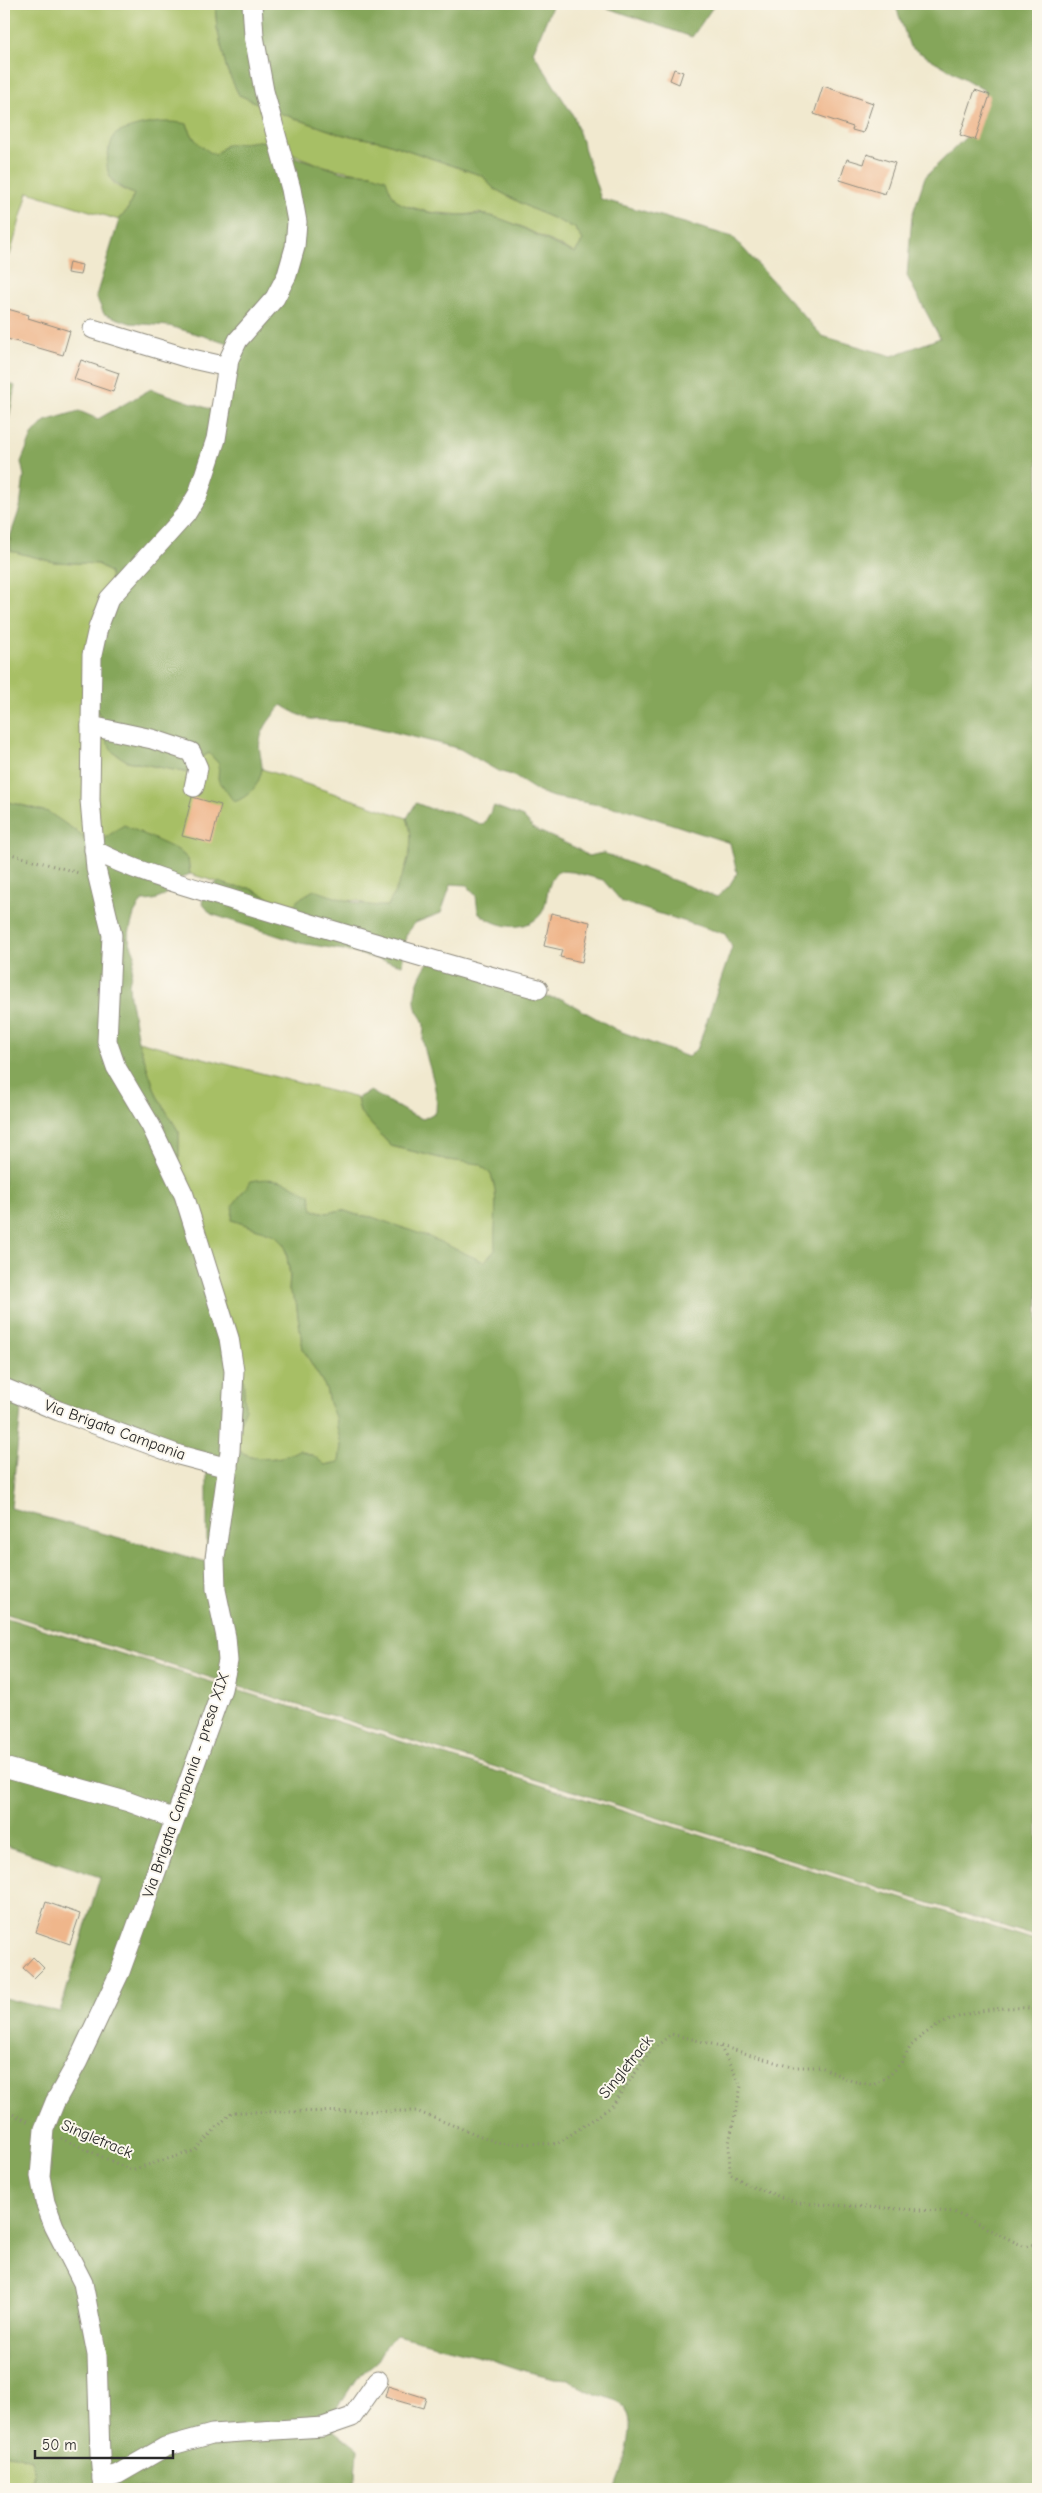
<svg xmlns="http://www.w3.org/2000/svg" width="1042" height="2493" font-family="'Comic Neue',sans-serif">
<rect width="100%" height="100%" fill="#fbf7ec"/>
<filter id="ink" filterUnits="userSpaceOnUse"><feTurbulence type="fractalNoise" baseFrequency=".02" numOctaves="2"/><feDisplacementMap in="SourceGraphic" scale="10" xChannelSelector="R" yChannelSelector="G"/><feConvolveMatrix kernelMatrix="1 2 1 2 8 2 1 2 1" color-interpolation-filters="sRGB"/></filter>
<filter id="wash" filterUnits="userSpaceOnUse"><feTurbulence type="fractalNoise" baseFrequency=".0096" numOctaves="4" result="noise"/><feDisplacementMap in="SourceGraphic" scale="20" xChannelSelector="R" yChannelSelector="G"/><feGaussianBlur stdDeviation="1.12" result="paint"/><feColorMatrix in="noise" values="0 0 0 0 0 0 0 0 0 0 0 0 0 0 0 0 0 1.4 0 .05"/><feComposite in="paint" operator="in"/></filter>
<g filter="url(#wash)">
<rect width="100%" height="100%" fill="#f1e9cf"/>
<!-- green -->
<g fill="#a7bf65" stroke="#697548">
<path d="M4 4H215L217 28 227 70 239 95 280 113 340 134 384 142 483 176 493 188 532 209 575 228 583 240 575 253 520 226 492 216 478 213 462 215 429 212 400 204 372 174C334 171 306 163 273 142 261 145 226 156 215 155 200 153 192 136 187 124L109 148C106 175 107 185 134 194L128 209 119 220 28 192 10 255 4 253Z"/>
<path d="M10 537 11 551 54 562 98 564 110 573 112 590 104 724 113 752 127 761 189 773 197 760 209 753 219 764 257 783 262 769 407 818C419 849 401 878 388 906L374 907 358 901 302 897 290 909 249 888 234 887 190 874 188 859 178 850 150 839 99 842 85 837 34 808 4 801V541Z"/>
<path d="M138 1041 357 1098 360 1112 391 1146 448 1160 479 1163C483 1167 488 1171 491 1175 500 1193 493 1229 496 1250L484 1262 372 1217 357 1215 342 1210 327 1213 313 1210 232 1220 275 1235 285 1244 290 1275 289 1290 296 1302 303 1349 326 1388 329 1403 335 1416 341 1445 339 1462 324 1465 314 1456 299 1450C274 1464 250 1460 227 1444L179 1161V1132L157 1096Z"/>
<polygon points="4,2453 32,2459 34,2473 29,2489 4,2489"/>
</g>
<!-- forest -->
<g fill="#85a65a" stroke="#586842" fill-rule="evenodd">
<path d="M215 4H553L533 52 574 117 601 199 733 237 822 336 892 356 940 338 907 276 912 216 925 177 968 135 984 90 910 47 895 4H1038V1937L4 1613V801L48 812 85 837 99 842 124 825 178 850 188 859 190 874C165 883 174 901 142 901L134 914 128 937 135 955 129 984 130 997 138 1041 157 1096 179 1132V1161L184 1190 243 1367 245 1410 240 1424 227 1444C250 1460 274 1464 299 1450L314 1456 325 1465 339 1462 341 1445 335 1417 329 1403 326 1388 303 1349 296 1302 289 1290 290 1275 285 1245 275 1235 232 1220 233 1205 251 1181C277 1176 288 1182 310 1195L313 1210 327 1213 342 1210 357 1215 372 1217 429 1237 484 1262 495 1250C493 1229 500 1193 491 1175 488 1171 483 1167 480 1164L448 1160 391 1146 360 1112 357 1098 370 1091 410 1114 423 1119 436 1112C439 1086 427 1066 423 1040 423 1034 425 1027 423 1021 422 1018 419 1015 417 1011 410 992 422 969 434 955L464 957 478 962 488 973 516 987 545 997 562 999 617 1030 688 1057 698 1047 732 947 725 934 622 902 603 880 573 872 558 871C555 875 551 879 550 884 546 893 547 906 541 914 525 934 494 927 478 912L476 896 467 885 451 884 441 913 415 923 406 935 402 965 343 950 300 943 211 914 202 903 206 889 219 882 234 887 249 888 290 908 302 897 314 890C337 898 363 907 388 906 401 878 419 849 407 818L416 803 431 809 446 810 483 825 494 806 523 817 534 829 576 848 588 856 603 853 717 897 729 886 737 873 730 843 629 810 553 797 539 792 512 775 498 771 460 749 446 745 357 723 310 719 295 713 282 705C273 715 262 727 260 741 258 750 262 759 262 768 260 785 249 797 234 802L218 779 219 764 209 753 197 760 189 773 127 761 113 752 106 740 104 724 90 696 112 590 110 573 98 564 54 562 11 551 10 537 20 508 24 476 21 462 32 435 45 421 79 411 98 419 151 389 216 411 239 346 169 326 130 323 104 314 96 296 119 220 128 209 134 194C102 181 103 165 114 135 135 124 164 119 187 124 193 140 200 147 215 155L226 145 258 141 273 142 298 158 342 172 372 174 386 179C389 188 393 200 402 204 419 212 445 216 463 215 473 215 480 213 490 216 521 223 545 242 575 253L583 240 575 228 532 209 493 188 483 176 384 142 340 134 280 113 239 95 227 70 217 28ZM23 1391 207 1457V1562L11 1508Z"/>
<polygon points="596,4 715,4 692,37"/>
<polygon points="4,381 15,386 4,444"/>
<path d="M4 1617 1038 1941V2489H614C621 2471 644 2414 618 2402 600 2394 584 2392 569 2379L555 2378 525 2371 484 2357 396 2335 386 2346 378 2360 356 2379 333 2415 334 2430 358 2449 356 2477 351 2489H29L34 2473 32 2459 4 2453V1998L60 2012 100 1877 4 1845Z"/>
</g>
<g id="blocks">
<!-- building -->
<g fill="#efb68b">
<polygon points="674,69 683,72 679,84 670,80"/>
<polygon points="823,86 873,103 863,133 852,130 853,127 814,114"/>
<polygon points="975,90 990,95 975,140 960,135"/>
<polygon points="867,154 895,163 885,194 840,180 847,159 864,164"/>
<polygon points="69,262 82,265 80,275 67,273"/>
<polygon points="4,308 29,315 28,318 70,331 63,355 4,338"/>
<polygon points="81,360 119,373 113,392 74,379"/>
<polygon points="192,797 221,805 211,843 182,836"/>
<polygon points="551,913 590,922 582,962 560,957 562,950 544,946"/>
<polygon points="46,1902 80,1914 70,1944 36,1932"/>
<polygon points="33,1957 44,1968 34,1978 23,1968"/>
<polygon points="388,2386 426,2398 423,2408 385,2397"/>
</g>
</g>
</g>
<g filter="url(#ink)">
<use href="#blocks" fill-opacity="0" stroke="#8e8a7d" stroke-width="1"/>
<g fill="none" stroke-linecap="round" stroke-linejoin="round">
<defs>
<g id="minor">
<polyline points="93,329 188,358 228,367"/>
<polyline points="91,726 152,739 191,752 198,768 194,787"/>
<path d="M94 850C143 876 200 889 252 906 347 935 442 964 538 989"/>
<polyline points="4,1388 59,1411 179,1455 228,1468"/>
<polyline points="4,1767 129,1802 175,1819"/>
<polyline points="102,2479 118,2474 165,2447 212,2434 323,2427 352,2417 378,2380"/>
<polyline points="103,2489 100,2455 97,2355 83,2283 54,2226 45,2202 40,2176 44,2129 55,2102 78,2061 120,1972 222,1689 228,1661 226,1637 216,1590 215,1558 230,1451 234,1371 229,1338 184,1195 151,1126 116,1067 107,1041 112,935 96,869 90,800 92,655 98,628 109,599 186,514 198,494 216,439 229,359 238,340 275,298 287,275 295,247 297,222 291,189 264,91 254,36 252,4"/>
</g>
</defs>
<!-- minor casing -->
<use href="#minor" stroke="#8e8a7d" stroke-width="21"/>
<!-- path -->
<g stroke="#8e8a7d" stroke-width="3" stroke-dasharray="1 4" stroke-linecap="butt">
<polyline points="4,852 79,873"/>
<path d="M721 2046 791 2067H821L852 2081 873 2085C885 2079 894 2073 902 2061 906 2056 908 2049 912 2045 943 2013 997 2004 1038 2009"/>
<polyline points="4,2110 29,2122"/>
<polyline points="61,2138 131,2170 194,2151 232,2112 416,2111 499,2143 557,2144 611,2107 650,2052 671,2034 720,2046 741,2086 729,2143 730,2174 750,2186 798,2203 954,2212 1025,2247 1038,2243"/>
</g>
<!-- minor -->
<use href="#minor" stroke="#fff" stroke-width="19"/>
</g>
</g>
<g text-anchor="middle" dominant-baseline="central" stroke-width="4" stroke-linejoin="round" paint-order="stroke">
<!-- street labels -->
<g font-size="16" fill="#2b2b2b" stroke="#fbf7ec">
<text transform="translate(115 1430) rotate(20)">Via Brigata Campania</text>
<text transform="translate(186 1785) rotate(-71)">Via Brigata Campania - presa XIX</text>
<text transform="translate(626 2067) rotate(-51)">Singletrack</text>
<text transform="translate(97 2139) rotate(23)">Singletrack</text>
</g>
</g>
<!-- margin -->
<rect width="1042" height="2493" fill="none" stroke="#fbf7ec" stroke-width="20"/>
<!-- scale -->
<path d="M35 2450v8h138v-8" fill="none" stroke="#2b2b2b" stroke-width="2.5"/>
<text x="42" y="2450" font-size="15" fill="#2b2b2b" stroke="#fbf7ec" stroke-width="4" paint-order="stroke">50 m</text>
</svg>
